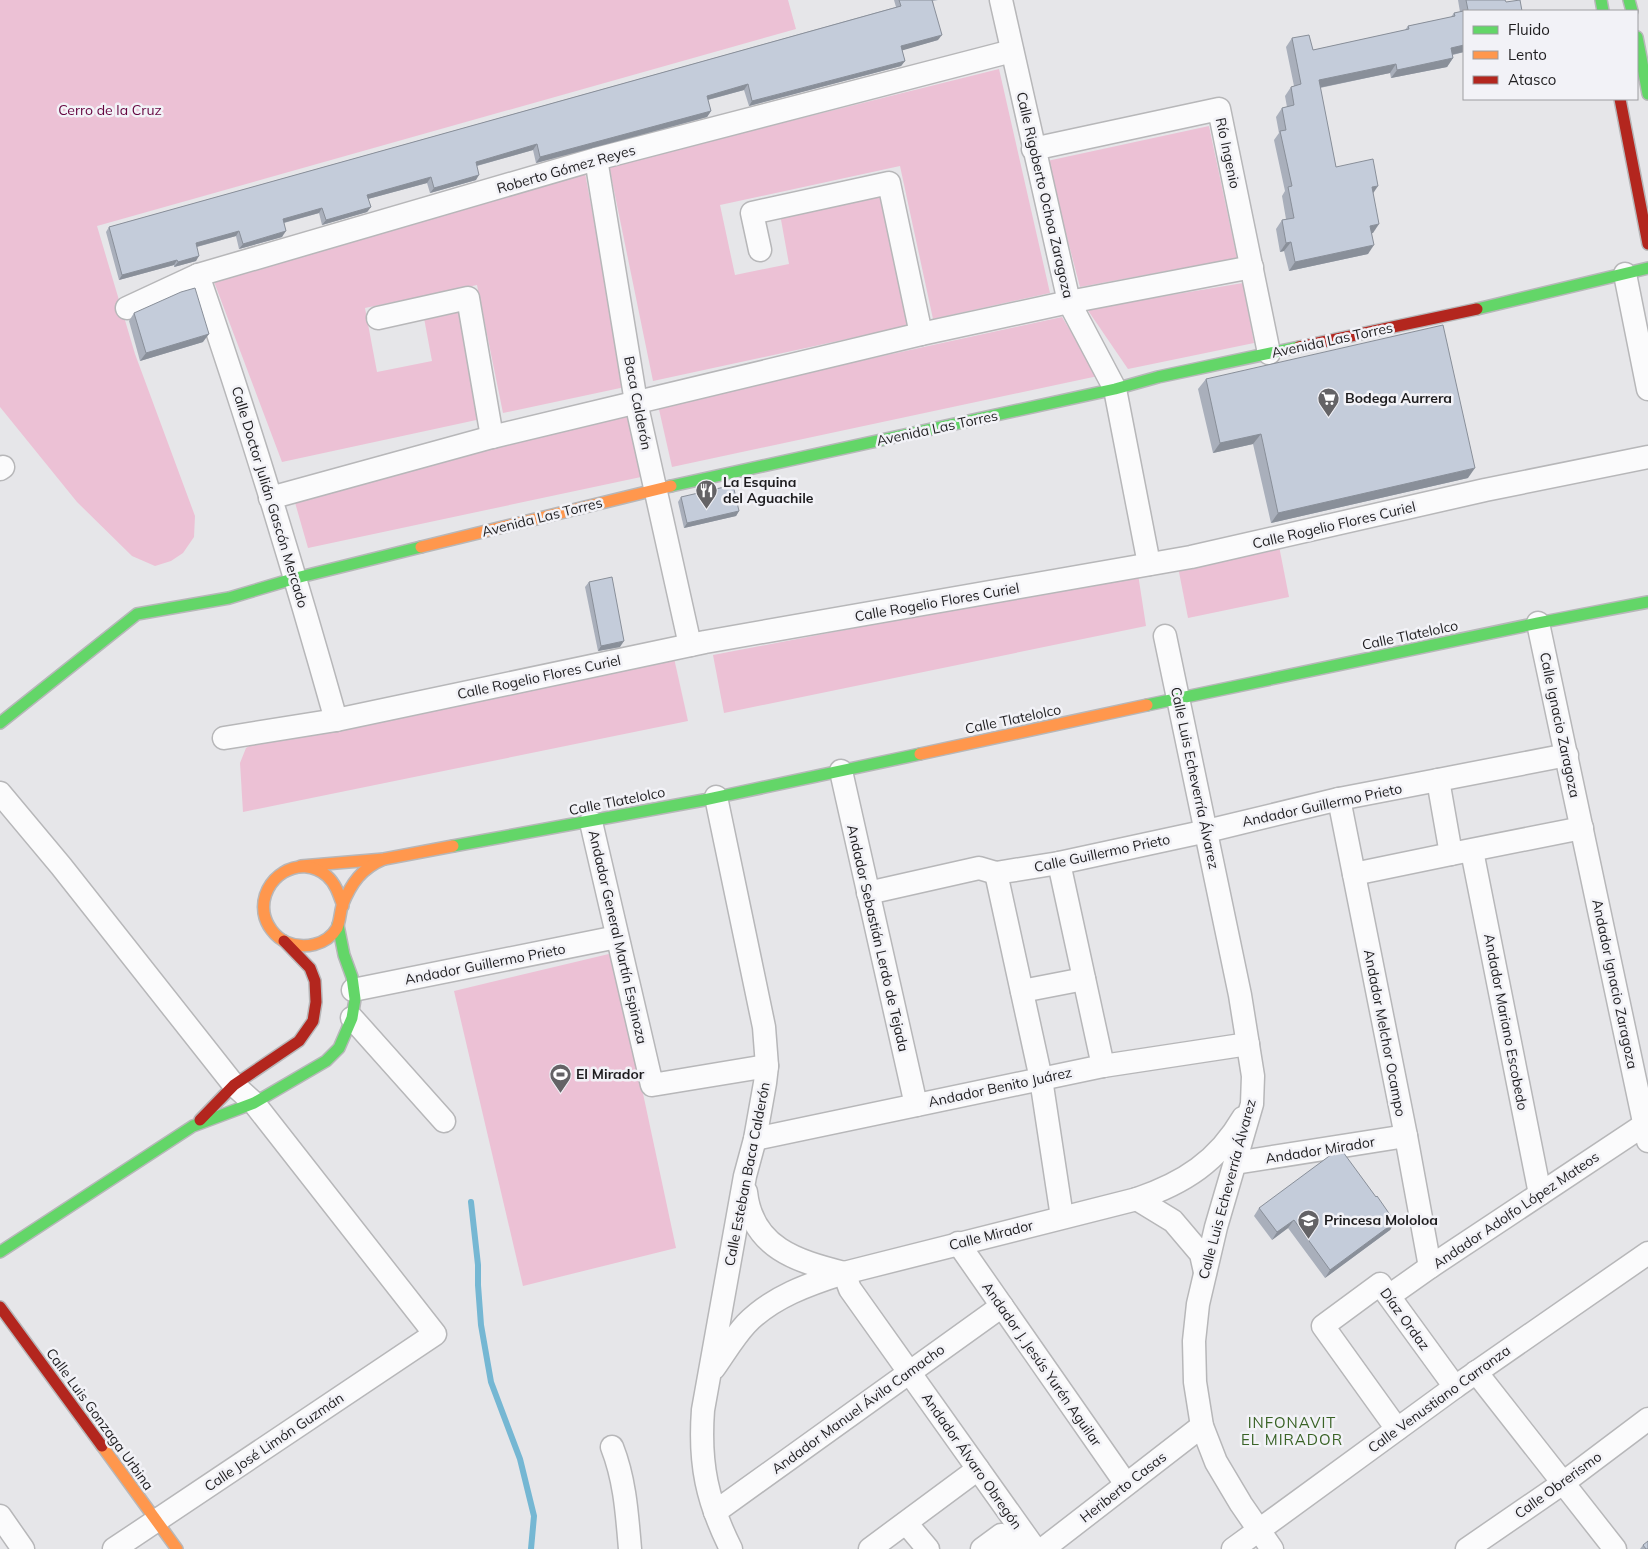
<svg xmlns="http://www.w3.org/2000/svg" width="1648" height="1549" font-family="Mulish,sans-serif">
<rect width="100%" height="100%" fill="#e6e6e9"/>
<!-- green -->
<g fill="#ecc1d5">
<polygon points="0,0 788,0 796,29 97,226 135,354 195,516 194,537 183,553 171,561 155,566 132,556 77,502 0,407"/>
<polygon points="999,69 1050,293 933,319 900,166 720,205 735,275 789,264 780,214 881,194 907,326 653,381 609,166"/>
<polygon points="1209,126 1237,258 1080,287 1047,161"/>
<polygon points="585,173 625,387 503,413 477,285 365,308 377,372 432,361 424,318 459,310 481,419 282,462 213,279"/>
<polygon points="1243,283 1254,343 1128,369 1087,309"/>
<polygon points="1062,317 1098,376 672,467 658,405"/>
<polygon points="630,412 641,477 308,548 290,485"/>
<polygon points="1279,546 1289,597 1188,618 1178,567"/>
<polygon points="1138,574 1146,626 724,713 713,655"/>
<polygon points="674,658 688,721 243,812 240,763 246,748 255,743"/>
<polygon points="613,953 676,1248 523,1286 454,991"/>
</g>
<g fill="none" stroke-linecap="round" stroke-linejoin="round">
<!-- stream -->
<polyline stroke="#75b7d3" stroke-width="6" points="471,1202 478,1265 478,1285 481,1325 491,1382 520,1459 534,1516 531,1549"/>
<defs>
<g id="street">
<polyline points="1001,0 1069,302 1115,389 1149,564"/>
<polyline points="1033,149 1219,109 1269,353"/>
<polyline points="596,159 636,402 690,645"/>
<polyline points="760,250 752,213 889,183 921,334"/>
<polyline points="1625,274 1648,389"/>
<path d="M198 275C249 422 294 571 336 720"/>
<polyline points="127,308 198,275 596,159 1012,51"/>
<polyline points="378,318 468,298 492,437"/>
<polyline points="0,469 3,467"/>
<polyline points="270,498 492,437 921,334 1069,302 1252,267"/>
<polyline points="1538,623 1648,1141"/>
<polyline points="1165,636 1240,995 1253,1076 1252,1104 1216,1227 1198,1304 1194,1341 1195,1382 1202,1426 1216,1462 1241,1504 1272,1549"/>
<polyline points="224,738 336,720 705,642 1191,557 1485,490 1648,457"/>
<polyline points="1567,755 1438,780 1451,854 1582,828"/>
<polyline points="841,771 916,1105"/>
<polyline points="0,793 61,866 234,1085 254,1103 435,1334 114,1549"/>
<path d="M716 797 764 1027 767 1066 765 1083 755 1139 745 1176 703 1410C699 1464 707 1501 731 1549"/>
<polyline points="1339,799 1406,1136 1430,1267"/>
<polyline points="591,822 652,1085 767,1066"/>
<polyline points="1472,851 1540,1194"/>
<polyline points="1059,863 1103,1066"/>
<polyline points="996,873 1041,1079 1062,1217"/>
<polyline points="1354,874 1451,854"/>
<polyline points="868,893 979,868 996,873 1059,863 1207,831 1339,799 1438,780"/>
<polyline points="353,990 617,937"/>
<polyline points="1022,991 1084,979"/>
<polyline points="352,1018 444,1121"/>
<polyline points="755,1139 1103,1066 1248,1044"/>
<polyline points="1235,1163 1406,1136"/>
<path d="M746 1192C752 1248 797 1261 844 1273"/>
<polyline points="1137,1199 1173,1221 1201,1254 1205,1272"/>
<polyline points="958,1243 1126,1484"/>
<polyline points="844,1273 850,1289 1035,1549"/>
<polyline points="1389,1296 1430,1267 1644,1125"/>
<path d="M714 1368C724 1354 734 1337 746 1324 772 1297 809 1284 844 1273L1137 1199C1184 1183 1218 1161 1243 1118"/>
<polyline points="1476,1372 1615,1549"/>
<polyline points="1397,1429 1323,1326 1380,1284 1455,1387"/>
<path d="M612 1447C625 1480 627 1514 630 1549"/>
<polyline points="715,1512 1002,1306"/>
<polyline points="0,1516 23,1549"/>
<polyline points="906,1523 928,1549"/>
<polyline points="870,1549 978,1469"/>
<polyline points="982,1549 1001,1535 1011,1549"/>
<polyline points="1043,1549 1202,1426"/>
<polyline points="1233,1549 1455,1387 1648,1253"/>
<polyline points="1467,1549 1563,1483 1648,1419"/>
</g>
<g id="fast">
<polyline points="1601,0 1603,11"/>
<polyline points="1629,0 1632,11"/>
<polyline points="1637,37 1648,94"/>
<polyline points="1477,309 1648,268"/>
<polyline points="671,486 1115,389 1158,377 1299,347"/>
<polyline points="1147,705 1538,623 1648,602"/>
<polyline points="0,723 137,614 229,598 296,578 421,547"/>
<polyline points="453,846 704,800 920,754"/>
<polyline points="0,1252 193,1126 254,1103 326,1061 339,1048 352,1018 355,999 352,977 344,955 338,925"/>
</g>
<g id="slow">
<polyline points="421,547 671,486"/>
<polyline points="920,754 1147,705"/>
<polyline points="301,866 384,859 453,846"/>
<path d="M343 906C339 895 336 884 327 876 300 852 259 878 264 913 266 925 275 937 286 942 304 950 327 945 337 928 340 921 340 913 342 906 351 883 362 868 384 859"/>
<polyline points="102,1446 177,1549"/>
</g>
<g id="jam">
<polyline points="1620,99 1648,244"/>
<polyline points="1299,347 1477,309"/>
<polyline points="200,1120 234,1085 299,1041 313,1021 316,1002 315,981 310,968 284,941"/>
<polyline points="0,1307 102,1446"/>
</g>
</defs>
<!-- street casing -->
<use href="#street" stroke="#b7b7b9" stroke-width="25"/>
<!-- fast casing -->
<use href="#fast" stroke="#b7b7b9" stroke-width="14"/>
<!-- slow casing -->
<use href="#slow" stroke="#b7b7b9" stroke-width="14"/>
<!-- jam casing -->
<use href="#jam" stroke="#b7b7b9" stroke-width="14"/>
<!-- street -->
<use href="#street" stroke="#fbfbfc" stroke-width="22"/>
<!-- fast -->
<use href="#fast" stroke="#63d668" stroke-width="11"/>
<!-- slow -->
<use href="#slow" stroke="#ff974d" stroke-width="11"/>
<!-- jam -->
<use href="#jam" stroke="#b3261e" stroke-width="11"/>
</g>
<!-- wall -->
<g fill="#a9afbb">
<polygon points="894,0 938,0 933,1 938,40 902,50 905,61 901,66 749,106 744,90 708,100 711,111 707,117 536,163 533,150 477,166 476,180 430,193 427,183 368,199 371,207 367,212 322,225 319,213 284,223 282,237 239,249 236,236 197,247 196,261 174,267 174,265 119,280 106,232 109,227 896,7"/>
<polygon points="1458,0 1505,0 1464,52 1453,55 1453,58 1447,67 1391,78 1390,73 1320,88 1336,167 1373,193 1373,233 1372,233 1368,254 1289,271 1284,251 1280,252 1276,229 1282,220 1286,219 1282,196 1285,191 1274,140 1279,133 1276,117 1282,108 1287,107 1285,96 1291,87 1294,86 1286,47 1292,38 1313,50 1405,30 1408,26 1451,17 1454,13 1460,12"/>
<polygon points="134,313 203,342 140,361 129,321"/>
<polygon points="1206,379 1468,478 1271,523 1253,444 1213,453 1198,389"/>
<polygon points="681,497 739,511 736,516 684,528 678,502"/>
<polygon points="589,582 620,647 598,651 585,587"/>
<polygon points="1376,1197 1395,1222 1390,1230 1325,1278 1288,1228 1272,1240 1254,1216 1259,1208"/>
<polygon points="1643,1545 1648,1549 1640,1549"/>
</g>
<!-- shaded-wall -->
<g fill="#898f99">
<polygon points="942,35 938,40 897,52 901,46"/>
<polygon points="1464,45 1464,52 1445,56 1451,48"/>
<polygon points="1453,58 1447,67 1391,78 1397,70"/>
<polygon points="905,61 901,66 749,106 752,101"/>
<polygon points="1396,64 1390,73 1313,89 1319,80"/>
<polygon points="748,84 744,90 703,101 707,96"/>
<polygon points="711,111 707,117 536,163 540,157"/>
<polygon points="537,144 533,150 472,167 476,162"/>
<polygon points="479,175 476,180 430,193 434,188"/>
<polygon points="431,177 427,183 364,200 367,195"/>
<polygon points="1378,186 1372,195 1372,187"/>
<polygon points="371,207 367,212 322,225 326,220"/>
<polygon points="322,208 319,213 279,224 283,219"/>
<polygon points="1379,224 1373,233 1364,235 1370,226"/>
<polygon points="239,231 236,236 192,248 196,243"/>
<polygon points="286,231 282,237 239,249 243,244"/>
<polygon points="1291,242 1284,251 1280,252 1286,243"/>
<polygon points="1374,245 1368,254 1289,271 1295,262"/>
<polygon points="199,256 196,261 174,267 178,262"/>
<polygon points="177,260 174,265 119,280 122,275"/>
<polygon points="209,334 203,342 140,361 146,353"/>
<polygon points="1261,434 1253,444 1213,453 1220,443"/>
<polygon points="1475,468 1468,478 1271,523 1278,513"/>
<polygon points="739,511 736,516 684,528 687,523"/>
<polygon points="624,641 620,647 598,651 601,646"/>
<polygon points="1294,1220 1288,1228 1272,1240 1277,1232"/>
<polygon points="1395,1222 1390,1230 1325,1278 1330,1270"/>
</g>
<!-- building -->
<g fill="#c4ccda" stroke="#898f99">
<polygon points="899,0 932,0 942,35 901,46 905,61 752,101 748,84 707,96 711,111 540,157 537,144 476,162 479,175 434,188 431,177 367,195 371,207 326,220 322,208 283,219 286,231 243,244 239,231 196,243 199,256 178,262 177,260 122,275 109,227 901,6"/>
<polygon points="1466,0 1505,0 1506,2 1520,0 1522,11 1464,11 1464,45 1451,48 1453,58 1397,70 1396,64 1319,80 1336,167 1373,159 1378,186 1372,187 1379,224 1370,226 1374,245 1295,262 1291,242 1286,243 1282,220 1294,218 1288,187 1292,186 1280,131 1286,130 1282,108 1294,105 1291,87 1301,84 1292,38 1309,35 1313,50 1409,29 1408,26 1455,16 1454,13 1468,10"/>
<polygon points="195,288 209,334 146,353 134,313 181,292"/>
<polygon points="1443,325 1475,468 1278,513 1261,434 1220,443 1206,379"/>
<polygon points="733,485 739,511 687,523 681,497"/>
<polygon points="612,577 624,641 601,646 589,582"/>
<polygon points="1343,1152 1376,1197 1377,1196 1395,1222 1330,1270 1294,1220 1277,1232 1259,1208 1332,1154"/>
<polygon points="1648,1541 1648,1549 1646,1549 1643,1545"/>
</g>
<!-- icons -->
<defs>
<symbol id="supermarket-pin" viewBox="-11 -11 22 30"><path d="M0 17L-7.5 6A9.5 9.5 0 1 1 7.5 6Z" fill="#646366" stroke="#f2f2f7"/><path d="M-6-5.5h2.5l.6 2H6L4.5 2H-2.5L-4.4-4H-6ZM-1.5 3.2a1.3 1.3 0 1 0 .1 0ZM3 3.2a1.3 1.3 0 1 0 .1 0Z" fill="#fff"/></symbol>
<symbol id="restaurant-pin" viewBox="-11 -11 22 30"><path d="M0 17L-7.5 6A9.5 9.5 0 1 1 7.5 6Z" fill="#646366" stroke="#f2f2f7"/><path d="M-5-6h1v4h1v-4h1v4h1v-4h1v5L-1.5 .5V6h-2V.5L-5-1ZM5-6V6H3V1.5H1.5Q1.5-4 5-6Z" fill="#fff"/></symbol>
<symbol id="stadium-pin" viewBox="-11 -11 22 30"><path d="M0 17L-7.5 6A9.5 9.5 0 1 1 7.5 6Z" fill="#646366" stroke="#f2f2f7"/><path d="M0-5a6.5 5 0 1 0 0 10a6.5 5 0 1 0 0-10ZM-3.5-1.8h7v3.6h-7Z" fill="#fff"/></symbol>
<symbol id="school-pin" viewBox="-11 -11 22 30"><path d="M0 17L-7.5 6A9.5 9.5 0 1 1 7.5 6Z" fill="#646366" stroke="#f2f2f7"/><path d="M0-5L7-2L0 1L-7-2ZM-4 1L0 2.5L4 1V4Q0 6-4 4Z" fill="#fff"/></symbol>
</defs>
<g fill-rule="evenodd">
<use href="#supermarket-pin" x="1316" y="386" width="25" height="34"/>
<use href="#restaurant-pin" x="694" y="478" width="25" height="34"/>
<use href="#stadium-pin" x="548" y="1062" width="25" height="34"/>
<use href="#school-pin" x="1296" y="1208" width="25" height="34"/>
</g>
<g text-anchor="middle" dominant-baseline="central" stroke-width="5" stroke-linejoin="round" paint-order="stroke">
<!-- park labels -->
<g font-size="14" fill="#65053f" stroke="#f2f2f7">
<text x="110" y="110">Cerro de la Cruz</text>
</g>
<!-- street labels -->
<g font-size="14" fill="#1e1d1f" stroke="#f2f2f7">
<text transform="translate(1228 153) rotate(78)">Río Ingenio</text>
<text transform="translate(566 169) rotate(-16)">Roberto Gómez Reyes</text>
<text transform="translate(1045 195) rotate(77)">Calle Rigoberto Ochoa Zaragoza</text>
<text transform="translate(1332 340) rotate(-12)">Avenida Las Torres</text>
<text transform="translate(638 403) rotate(79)">Baca Calderón</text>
<text transform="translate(937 428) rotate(-12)">Avenida Las Torres</text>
<text transform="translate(270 497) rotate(73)">Calle Doctor Julián Gascón Mercado</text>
<text transform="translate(542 517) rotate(-14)">Avenida Las Torres</text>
<text transform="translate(1334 525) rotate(-13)">Calle Rogelio Flores Curiel</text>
<text transform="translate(937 602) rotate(-10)">Calle Rogelio Flores Curiel</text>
<text transform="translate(1410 635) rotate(-12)">Calle Tlatelolco</text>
<text transform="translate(539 677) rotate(-12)">Calle Rogelio Flores Curiel</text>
<text transform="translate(1013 719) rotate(-12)">Calle Tlatelolco</text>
<text transform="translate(1560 725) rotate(78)">Calle Ignacio Zaragoza</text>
<text transform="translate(1195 778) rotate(78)">Calle Luis Echeverría Álvarez</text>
<text transform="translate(617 801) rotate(-11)">Calle Tlatelolco</text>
<text transform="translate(1322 805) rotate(-12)">Andador Guillermo Prieto</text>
<text transform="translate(1102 853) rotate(-12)">Calle Guillermo Prieto</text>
<text transform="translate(618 937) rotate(77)">Andador General Martín Espinoza</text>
<text transform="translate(878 938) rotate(77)">Andador Sebastián Lerdo de Tejada</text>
<text transform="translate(485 964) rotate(-11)">Andador Guillermo Prieto</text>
<text transform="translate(1615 984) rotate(78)">Andador Ignacio Zaragoza</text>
<text transform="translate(1506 1022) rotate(79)">Andador Mariano Escobedo</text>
<text transform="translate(1385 1033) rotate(79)">Andador Melchor Ocampo</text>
<text transform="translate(1000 1087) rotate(-12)">Andador Benito Juárez</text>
<text transform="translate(1320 1150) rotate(-9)">Andador Mirador</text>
<text transform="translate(747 1174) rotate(-79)">Calle Esteban Baca Calderón</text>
<text transform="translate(1227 1189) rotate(-75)">Calle Luis Echeverría Álvarez</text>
<text transform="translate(1516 1210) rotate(-34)">Andador Adolfo López Mateos</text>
<text transform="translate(991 1235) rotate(-14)">Calle Mirador</text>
<text transform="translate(1405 1319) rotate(54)">Díaz Ordaz</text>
<text transform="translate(1042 1364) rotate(55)">Andador J. Jesús Yurén Aguilar</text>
<text transform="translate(1439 1399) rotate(-36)">Calle Venustiano Carranza</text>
<text transform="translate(858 1409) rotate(-36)">Andador Manuel Ávila Camacho</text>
<text transform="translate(100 1419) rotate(54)">Calle Luis Gonzaga Urbina</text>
<text transform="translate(274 1442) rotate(-34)">Calle José Limón Guzmán</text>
<text transform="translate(972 1461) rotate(55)">Andador Álvaro Obregón</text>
<text transform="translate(1558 1485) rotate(-36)">Calle Obrerismo</text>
<text transform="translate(1123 1487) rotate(-38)">Heriberto Casas</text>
</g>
<!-- poi labels -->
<g font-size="14" font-weight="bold" fill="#1e1d1f" stroke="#f2f2f7" text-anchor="start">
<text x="1345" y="398">Bodega Aurrera</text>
<text x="723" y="482">La Esquina<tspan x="723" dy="16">del Aguachile</tspan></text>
<text x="576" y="1074">El Mirador</text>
<text x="1324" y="1220">Princesa Mololoa</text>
</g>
<!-- neighbourhood labels -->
<g font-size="15" letter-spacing="1" fill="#3a6327" stroke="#f2f2f7">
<text x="1292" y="1422">INFONAVIT<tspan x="1292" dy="17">EL MIRADOR</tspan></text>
</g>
</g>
<!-- legend -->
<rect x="1463" y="10" width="175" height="90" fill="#f2f2f7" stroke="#9d9da1"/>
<rect x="1473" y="26" width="25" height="8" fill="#63d668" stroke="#9d9da1"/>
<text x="1508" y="35" font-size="15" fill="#1e1d1f">Fluido</text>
<rect x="1473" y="51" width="25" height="8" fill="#ff974d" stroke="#9d9da1"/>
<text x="1508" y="60" font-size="15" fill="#1e1d1f">Lento</text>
<rect x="1473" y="76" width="25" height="8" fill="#b3261e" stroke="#9d9da1"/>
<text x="1508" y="85" font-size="15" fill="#1e1d1f">Atasco</text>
</svg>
